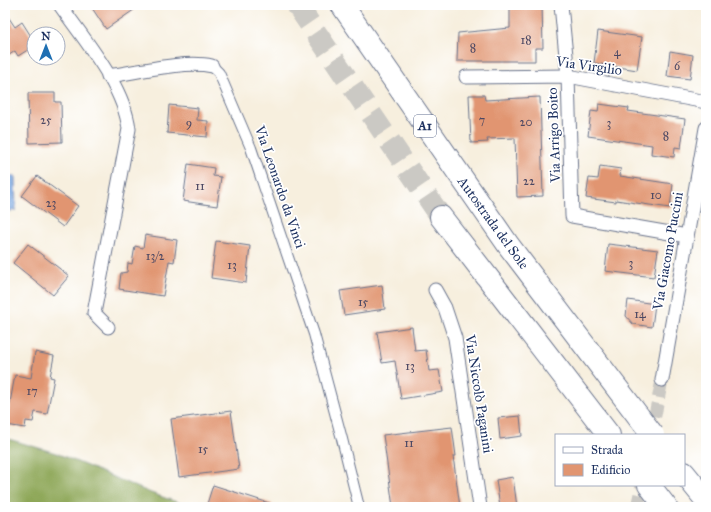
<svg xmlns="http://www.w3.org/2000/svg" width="711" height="512" font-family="'IM FELL Great Primer',serif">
<rect width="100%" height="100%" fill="#fff"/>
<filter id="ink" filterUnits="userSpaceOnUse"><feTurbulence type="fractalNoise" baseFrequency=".025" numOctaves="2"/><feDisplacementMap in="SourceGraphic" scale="8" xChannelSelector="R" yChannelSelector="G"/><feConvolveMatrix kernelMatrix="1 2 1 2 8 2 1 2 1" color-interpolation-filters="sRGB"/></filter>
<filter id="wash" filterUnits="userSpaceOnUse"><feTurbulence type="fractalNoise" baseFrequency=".012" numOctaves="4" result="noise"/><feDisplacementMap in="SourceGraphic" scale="16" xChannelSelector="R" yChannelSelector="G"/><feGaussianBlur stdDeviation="0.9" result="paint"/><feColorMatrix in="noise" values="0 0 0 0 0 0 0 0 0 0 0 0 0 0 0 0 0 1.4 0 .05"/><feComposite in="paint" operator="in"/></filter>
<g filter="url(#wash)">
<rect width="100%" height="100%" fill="#f7efde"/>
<!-- forest -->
<polygon fill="#8ea759" stroke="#546b5c" points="5,438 56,453 151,493 191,507 5,507"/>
<!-- water -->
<polygon fill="#74a3de" stroke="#48699e" points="5,176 15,176 16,210 5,212"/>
<g id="blocks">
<!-- building -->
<g fill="#e19571">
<polygon points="90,5 141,5 106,29"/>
<polygon points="510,5 542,5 543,48 535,48 535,61 457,61 458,33 510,28"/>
<polygon points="5,12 15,27 22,22 34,41 34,46 18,56 15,51 5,58"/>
<polygon points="598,31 642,37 637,70 594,63"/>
<polygon points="670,51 693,55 690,79 667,76"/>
<polygon points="28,93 55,93 55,102 61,102 62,142 29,143"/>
<polygon points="469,95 484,95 485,100 540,97 543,196 517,197 515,138 487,139 488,142 471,143"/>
<polygon points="599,104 629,108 628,111 685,119 681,148 675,147 674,157 651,154 652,145 588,136 591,111 598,112"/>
<polygon points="169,105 198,108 197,120 208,121 207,137 167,133"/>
<polygon points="188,164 214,168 213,176 221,177 217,206 183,201"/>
<polygon points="600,166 621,169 620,176 673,184 670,208 616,200 616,202 586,198 589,178 598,179"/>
<polygon points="37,176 78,206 63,227 22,196"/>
<polygon points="145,235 177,240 174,262 169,261 163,296 119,289 121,273 127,272 128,263 132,264 135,246 143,248"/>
<polygon points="216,241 250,246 246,283 211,278"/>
<polygon points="28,244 69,276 53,295 13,263"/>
<polygon points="608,244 658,250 654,277 605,271"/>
<polygon points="382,285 385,309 344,315 340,291"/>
<polygon points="628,300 655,304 652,327 633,324 626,316"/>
<polygon points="412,327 415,351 426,350 429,371 439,370 443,392 401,399 395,361 382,363 377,332"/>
<polygon points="35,352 54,356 50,377 54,378 47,414 35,412 33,422 26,421 25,428 6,425 15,375 31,378"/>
<polygon points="231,411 239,469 179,477 171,419"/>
<polygon points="520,416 522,436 500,439 498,418"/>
<polygon points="452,427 456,456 453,456 460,507 393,507 383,435"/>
<polygon points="513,477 517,507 500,507 496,480"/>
<polygon points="213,485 272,504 272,507 206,507"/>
</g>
</g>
</g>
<g filter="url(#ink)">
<use href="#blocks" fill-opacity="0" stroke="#68728b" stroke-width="1"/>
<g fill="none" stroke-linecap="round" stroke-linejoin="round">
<!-- minor-tunnel -->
<g stroke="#cbc9c4" stroke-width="13" stroke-dasharray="13 6" stroke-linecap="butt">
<polyline points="651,435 662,380"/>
<polyline points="637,507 642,485"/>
</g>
<!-- motorway-tunnel -->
<polyline stroke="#cbc9c4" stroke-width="22" stroke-dasharray="22 11" stroke-linecap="butt" points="297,5 441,217"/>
<defs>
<polyline id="pedestrian" points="212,66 219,73 251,148 314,334 342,439 359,507"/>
<g id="minor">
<path d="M60 5C85 41 124 86 129 129L94 313 108 327"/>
<polyline points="561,5 568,76 572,216 687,236"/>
<path d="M108 76C138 72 184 60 212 66"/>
<polyline points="466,77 568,76 706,102"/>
<polyline points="435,290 445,308 455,338 480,507"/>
<polyline points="662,380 706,128"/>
</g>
<g id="motorway">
<polyline points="342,5 509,246 639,417"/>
<polyline points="441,217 609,435"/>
<polyline points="684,473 706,500"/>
<polyline points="649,485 666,507"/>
</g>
</defs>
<!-- pedestrian casing -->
<use href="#pedestrian" stroke="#68728b" stroke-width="12"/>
<!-- minor casing -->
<use href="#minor" stroke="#68728b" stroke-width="15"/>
<!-- motorway casing -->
<use href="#motorway" stroke="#68728b" stroke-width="24"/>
<!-- pedestrian -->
<use href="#pedestrian" stroke="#fff" stroke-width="10"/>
<!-- minor -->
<use href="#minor" stroke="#fff" stroke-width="13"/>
<!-- motorway -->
<use href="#motorway" stroke="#fff" stroke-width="22"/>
<defs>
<polyline id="motorway-bridge" points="639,417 653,435"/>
</defs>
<!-- motorway-bridge casing -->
<use href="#motorway-bridge" stroke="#68728b" stroke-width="24" stroke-linecap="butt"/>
<!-- motorway-bridge -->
<use href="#motorway-bridge" stroke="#fff" stroke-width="22"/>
</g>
</g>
<g text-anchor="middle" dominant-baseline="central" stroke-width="3.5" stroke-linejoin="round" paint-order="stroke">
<!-- number labels -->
<g font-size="12" fill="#4c4863">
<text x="526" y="40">18</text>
<text x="473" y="48">8</text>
<text x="617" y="52">4</text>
<text x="677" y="66">6</text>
<text x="46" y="120">25</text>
<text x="482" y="120">7</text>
<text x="526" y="122">20</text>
<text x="189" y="123">9</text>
<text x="609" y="123">3</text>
<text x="666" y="136">8</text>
<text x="529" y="181">22</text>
<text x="200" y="186">11</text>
<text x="656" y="195">10</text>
<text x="51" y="203">23</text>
<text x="155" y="256">13/2</text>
<text x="631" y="263">3</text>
<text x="232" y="265">13</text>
<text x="363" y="302">15</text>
<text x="640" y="314">14</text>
<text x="410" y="366">13</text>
<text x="32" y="391">17</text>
<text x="409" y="443">11</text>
<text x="203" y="449">15</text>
</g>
<!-- shield labels -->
<rect fill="#fff" stroke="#5f6d8e" stroke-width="1" x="414" y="115" width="22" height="22" rx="3"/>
<g font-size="13" font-weight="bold" fill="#1b2f5e">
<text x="425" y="126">A1</text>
</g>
<!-- street labels -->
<g font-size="14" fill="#1b2f5e" stroke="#fff">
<text transform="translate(589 66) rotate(8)">Via Virgilio</text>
<text transform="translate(554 135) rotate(-92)">Via Arrigo Boito</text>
<text transform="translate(280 187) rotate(71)">Via Leonardo da Vinci</text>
<text transform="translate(493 223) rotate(54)">Autostrada del Sole</text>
<text transform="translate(668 251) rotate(-80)">Via Giacomo Puccini</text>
<text transform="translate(479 394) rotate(81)">Via Niccolò Paganini</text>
</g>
</g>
<!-- margin -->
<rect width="711" height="512" fill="none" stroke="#fff" stroke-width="20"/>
<!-- legend -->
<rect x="555" y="434" width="130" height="52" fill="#ffffff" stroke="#a4acbf"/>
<rect x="563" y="447" width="20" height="6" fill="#ffffff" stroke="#a4acbf"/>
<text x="591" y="454" font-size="12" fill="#1b2f5e">Strada</text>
<rect x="563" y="464" width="20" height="12" fill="#e19571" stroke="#a4acbf"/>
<text x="591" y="474" font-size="12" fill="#1b2f5e">Edificio</text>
<!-- north arrow -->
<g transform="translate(46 46)"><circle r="19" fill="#ffffff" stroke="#a4acbf"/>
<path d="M0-3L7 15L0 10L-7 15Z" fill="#1f6fb2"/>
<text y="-6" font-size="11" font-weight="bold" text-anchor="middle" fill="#1b2f5e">N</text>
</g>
</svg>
